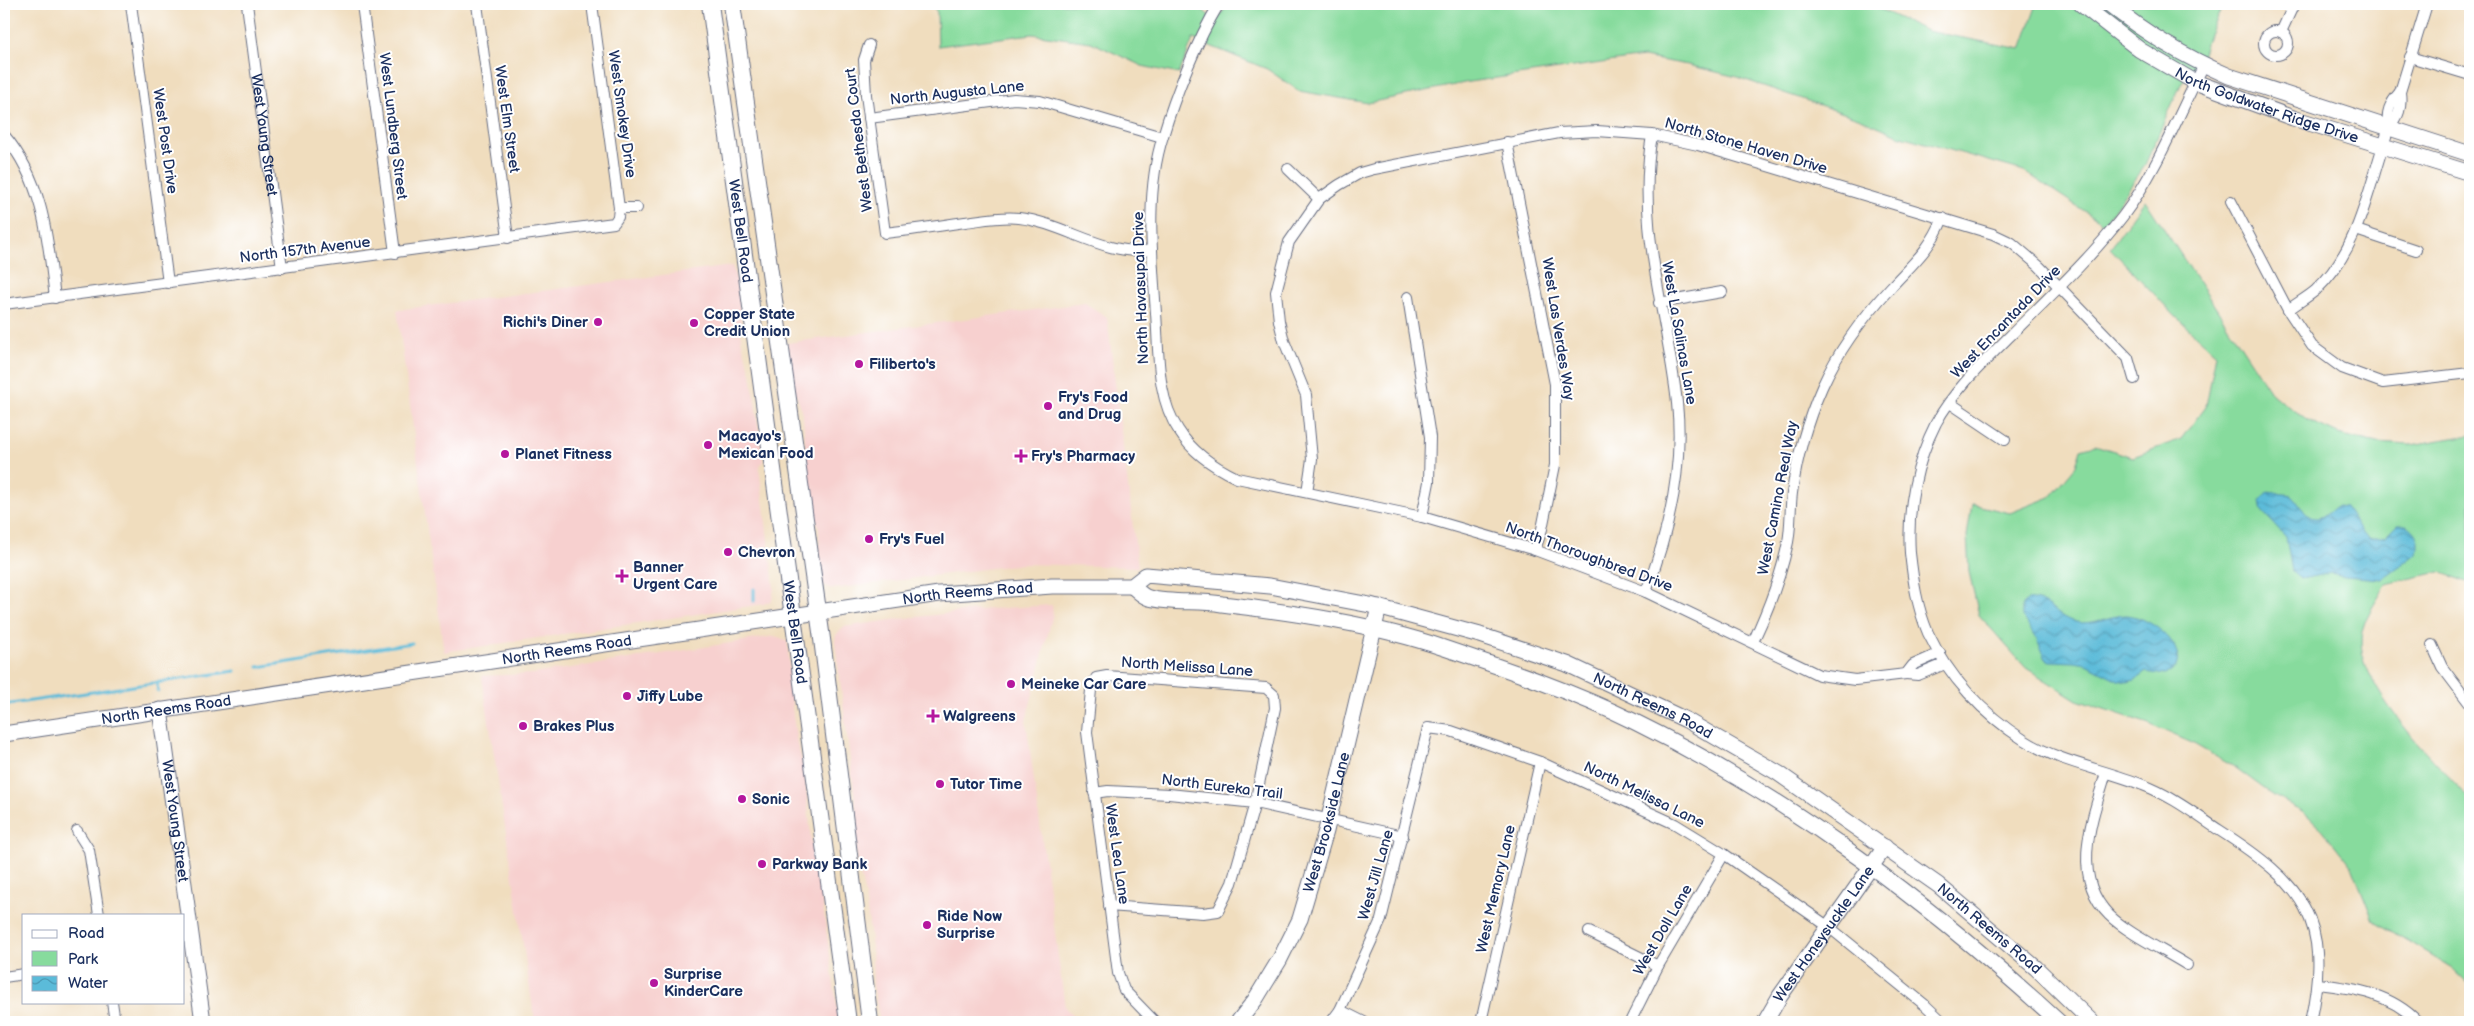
<svg xmlns="http://www.w3.org/2000/svg" width="2474" height="1026" font-family="'Balsamiq Sans',sans-serif">
<defs>
<pattern id="water-waves" width="16" height="10" patternUnits="userSpaceOnUse" patternTransform="scale(1.25)"><rect width="16" height="10" fill="#5bbbd9"/><path d="M0 5q4-4 8 0t8 0" fill="none" stroke="#4a98b3"/></pattern>
</defs>
<rect width="100%" height="100%" fill="#fff"/>
<filter id="ink" filterUnits="userSpaceOnUse"><feTurbulence type="fractalNoise" baseFrequency=".02" numOctaves="2"/><feDisplacementMap in="SourceGraphic" scale="10" xChannelSelector="R" yChannelSelector="G"/><feConvolveMatrix kernelMatrix="1 2 1 2 8 2 1 2 1" color-interpolation-filters="sRGB"/></filter>
<filter id="wash" filterUnits="userSpaceOnUse"><feTurbulence type="fractalNoise" baseFrequency=".0096" numOctaves="4" result="noise"/><feDisplacementMap in="SourceGraphic" scale="20" xChannelSelector="R" yChannelSelector="G"/><feGaussianBlur stdDeviation="1.12" result="paint"/><feColorMatrix in="noise" values="0 0 0 0 0 0 0 0 0 0 0 0 0 0 0 0 0 1.4 0 .05"/><feComposite in="paint" operator="in"/></filter>
<g filter="url(#wash)">
<rect width="100%" height="100%" fill="#f0ddbe"/>
<!-- built -->
<g fill="#f7d0cf">
<polygon points="732,266 740,291 741,340 751,373 763,461 759,467 774,588 772,600 764,604 444,652 397,310"/>
<polygon points="1085,303 1107,317 1138,567 1022,564 832,589 824,585 820,568 819,528 809,494 803,416 794,387 787,343"/>
<polygon points="1052,605 1053,614 1026,721 1065,1007 1077,1022 880,1022 873,985 872,946 865,895 856,857 857,814 835,641 836,635 844,627 898,619 990,609"/>
<polygon points="775,636 787,641 788,647 792,708 797,744 804,767 814,868 821,892 839,1022 535,1022 482,676 533,674"/>
</g>
<!-- green -->
<g fill="#87db9d" stroke="#51857e">
<polygon points="931,4 1196,4 1216,22 1228,4 1869,4 1927,31 2021,49 2037,4 2224,4 2209,34 2202,57 2182,82 2144,167 2104,224 2024,171 1901,136 1861,119 1737,77 1688,65 1643,57 1469,82 1368,103 1299,91 1267,69 1193,39 1179,74 1142,66 1091,42 1032,34 938,46 937,12"/>
<path d="M2145 200 2273 395 2308 420 2338 434 2377 443 2411 445 2470 435V583L2439 572 2386 584C2379 598 2367 613 2363 628 2347 679 2438 764 2470 799V985L2452 968 2373 920 2352 867 2323 830 2304 812 2274 796 2236 768 2192 743 2149 724 2077 700 2026 668 1979 615 1969 572 1967 536 1972 504 2010 513 2050 497 2076 466 2081 449 2095 445 2133 457 2181 439 2206 406 2216 354 2179 320 2110 248Z"/>
</g>
<!-- water -->
<g fill="url(#water-waves)" stroke="#3b759c">
<path d="M2267 492 2292 495C2301 502 2305 523 2321 517 2328 515 2332 509 2338 506L2345 507 2362 533 2370 539 2386 536 2397 525H2406C2417 532 2420 541 2417 553L2382 579 2344 576 2331 573 2301 579 2292 571 2286 537 2262 511 2260 501Z"/>
<path d="M2028 600C2046 598 2058 619 2076 622 2093 626 2109 615 2126 615 2147 616 2186 642 2176 667L2165 675 2146 672 2135 680 2127 682 2118 680 2086 664 2075 662 2050 661 2046 659 2035 635 2022 617V605Z"/>
</g>
<g fill="none" stroke-linecap="round" stroke-linejoin="round">
<!-- stream -->
<g stroke="#5bbbd9" stroke-width="3">
<polyline points="754,589 754,601"/>
<polyline points="258,667 412,643"/>
<polyline points="157,682 158,691"/>
<polyline points="4,705 235,671"/>
</g>
</g>
</g>
<g filter="url(#ink)">
<g fill="none" stroke-linecap="round" stroke-linejoin="round">
<defs>
<g id="street">
<polyline points="131,4 168,283"/>
<path id="s1" d="M247 4 282 268"/>
<polyline points="362,4 395,253"/>
<polyline points="477,4 508,238"/>
<path d="M1219 4C1197 40 1175 95 1163 136 1145 192 1152 255 1156 313 1159 352 1156 397 1179 431 1192 452 1214 467 1237 478L1422 517 1535 550 1646 592 1819 675 1855 680 1906 674"/>
<circle cx="2276" cy="43" r="12"/>
<polyline points="2281,32 2294,4"/>
<path d="M869 45 864 60 866 95 885 233C912 230 939 226 965 222 982 220 1001 216 1019 218 1065 223 1104 257 1152 250"/>
<polyline points="2410,57 2470,75"/>
<path d="M2204 65C2178 115 2157 171 2123 216 2089 260 2049 297 2010 336 1983 363 1954 390 1936 423 1916 462 1907 509 1910 553 1913 580 1917 607 1928 633 1949 677 1983 714 2024 740 2060 763 2104 769 2143 785 2170 795 2195 814 2219 830 2303 884 2333 919 2310 1022"/>
<polyline points="869,118 1014,99 1040,101 1162,137"/>
<path d="M2389 128C2385 113 2390 103 2400 92"/>
<path d="M4 135C44 182 48 240 55 298"/>
<polyline points="1507,142 1555,384 1555,465 1542,529 1535,550"/>
<polyline points="1288,169 1319,199"/>
<polyline points="2231,201 2288,310 2312,346 2342,368 2383,383 2470,373"/>
<polyline points="619,208 637,208"/>
<polyline points="2356,230 2416,250"/>
<polyline points="1408,297 1430,437 1429,482 1422,517"/>
<polyline points="1659,303 1722,292"/>
<polyline points="4,304 614,223 618,217 619,208 592,4"/>
<path d="M2288 310C2297 303 2308 297 2316 290 2361 248 2369 183 2389 128 2399 117 2402 107 2400 92L2427 4"/>
<polyline points="1950,403 2005,440"/>
<polyline points="1307,492 1312,459 1306,395 1284,341 1279,321 1276,292 1289,242 1319,199 1339,185 1360,173 1374,169 1559,133 1597,131 1652,135 1698,145 1993,234 2012,243 2039,266 2128,358 2134,379"/>
<path d="M1646 592C1669 532 1684 468 1677 403 1667 312 1636 229 1652 135"/>
<path d="M1753 642C1768 610 1781 577 1788 542 1791 526 1790 509 1792 493 1797 456 1807 421 1822 387 1838 351 1864 316 1891 287 1913 263 1930 250 1943 218"/>
<polyline points="2432,645 2442,667 2470,704"/>
<polyline points="1940,653 1913,665 1906,674 1918,675 1945,664"/>
<path d="M2106 773C2092 819 2070 876 2109 915 2127 933 2165 951 2187 965"/>
<polyline points="1094,793 1108,791 1169,794 1255,803 1403,836"/>
<polyline points="77,831 89,850 99,915"/>
<polyline points="1109,906 1203,913 1218,911 1232,883 1255,803 1275,708 1274,695 1266,688 1107,676 1096,678 1091,690 1087,732 1118,973 1124,990 1155,1022"/>
<polyline points="1589,932 1658,966"/>
<polyline points="4,977 24,974"/>
<path d="M2318 984C2354 988 2392 994 2418 1022"/>
<polyline points="112,1002 115,1022"/>
<polyline points="1340,1010 1364,1022"/>
<polyline points="1331,1022 1340,1010 1381,920 1428,728 1451,731 1540,762 1675,824 1724,854 1829,927 1925,1005 1943,1022"/>
<polyline points="1481,1022 1540,762"/>
<polyline points="1630,1022 1658,966 1724,854"/>
</g>
<g id="secondary">
<path id="s2" d="M2081 4 2140 50 2195 82 2293 118 2470 173"/>
<path d="M2109 4C2146 34 2185 57 2229 76L2470 154"/>
<path d="M1132 586C1137 590 1143 597 1149 598 1172 604 1198 600 1222 604 1296 613 1373 624 1444 648 1509 670 1574 692 1635 722 1792 799 1931 905 2059 1022"/>
<path id="s3" d="M160 710 203 1022"/>
<path id="s4" d="M4 734 939 594 1052 586H1132L1146 575 1270 586 1370 605 1480 635 1567 664 1686 720 1778 773 1938 885 2036 968 2092 1022"/>
<path id="s5" d="M1238 1022 1255 1000 1280 959 1300 919 1326 831 1379 607"/>
<path id="s6" d="M1765 1022 1780 996 1885 847"/>
</g>
<g id="primary">
<path id="s7" d="M710 4 848 1022"/>
<polyline points="732,4 822,639 870,1022"/>
</g>
</defs>
<!-- street casing -->
<use href="#street" stroke="#666c80" stroke-width="12"/>
<!-- secondary casing -->
<use href="#secondary" stroke="#666c80" stroke-width="17"/>
<!-- primary casing -->
<use href="#primary" stroke="#666c80" stroke-width="18"/>
<!-- street -->
<use href="#street" stroke="#fff" stroke-width="10"/>
<!-- secondary -->
<use href="#secondary" stroke="#fff" stroke-width="15"/>
<!-- primary -->
<use href="#primary" stroke="#fff" stroke-width="16"/>
</g>
</g>
<!-- markers -->
<g fill="#b5179e" stroke="#fff" stroke-width="2">
<circle cx="598" cy="322" r="5"/>
<circle cx="694" cy="323" r="5"/>
<circle cx="859" cy="364" r="5"/>
<circle cx="1048" cy="406" r="5"/>
<circle cx="708" cy="445" r="5"/>
<circle cx="505" cy="454" r="5"/>
<path d="M1018.5 448.5h5v5h5v5h-5v5h-5v-5h-5v-5h5z"/>
<circle cx="869" cy="539" r="5"/>
<circle cx="728" cy="552" r="5"/>
<path d="M619.5 568.5h5v5h5v5h-5v5h-5v-5h-5v-5h5z"/>
<circle cx="1011" cy="684" r="5"/>
<circle cx="627" cy="696" r="5"/>
<path d="M930.5 708.5h5v5h5v5h-5v5h-5v-5h-5v-5h5z"/>
<circle cx="523" cy="726" r="5"/>
<circle cx="940" cy="784" r="5"/>
<circle cx="742" cy="799" r="5"/>
<circle cx="762" cy="864" r="5"/>
<circle cx="927" cy="925" r="5"/>
<circle cx="654" cy="983" r="5"/>
</g>
<g text-anchor="middle" dominant-baseline="central" stroke-width="4" stroke-linejoin="round" paint-order="stroke">
<!-- street labels -->
<g font-size="15" fill="#1b2f5e" stroke="#fff">
<text transform="translate(957 93) rotate(-6)">North Augusta Lane</text>
<text stroke="none"><textPath href="#s2" startOffset="214">North Goldwater Ridge Drive</textPath></text>
<text transform="translate(622 114) rotate(82)">West Smokey Drive</text>
<text transform="translate(507 119) rotate(82)">West Elm Street</text>
<text transform="translate(393 126) rotate(83)">West Lundberg Street</text>
<text stroke="none"><textPath href="#s1" startOffset="132">West Young Street</textPath></text>
<text transform="translate(859 140) rotate(-97)">West Bethesda Court</text>
<text transform="translate(165 141) rotate(82)">West Post Drive</text>
<text transform="translate(1746 146) rotate(16)">North Stone Haven Drive</text>
<text stroke="none"><textPath href="#s7" startOffset="229">West Bell Road</textPath></text>
<text transform="translate(305 250) rotate(-7)">North 157th Avenue</text>
<text transform="translate(1141 288) rotate(-92)">North Havasupai Drive</text>
<text transform="translate(2006 322) rotate(-46)">West Encantada Drive</text>
<text transform="translate(1558 329) rotate(81)">West Las Verdes Way</text>
<text transform="translate(1679 333) rotate(80)">West La Salinas Lane</text>
<text transform="translate(1778 498) rotate(-79)">West Camino Real Way</text>
<text transform="translate(1589 557) rotate(20)">North Thoroughbred Drive</text>
<text stroke="none"><textPath href="#s4" startOffset="974">North Reems Road</textPath></text>
<text stroke="none"><textPath href="#s7" startOffset="634">West Bell Road</textPath></text>
<text stroke="none"><textPath href="#s4" startOffset="569">North Reems Road</textPath></text>
<text transform="translate(1187 667) rotate(4)">North Melissa Lane</text>
<text stroke="none"><textPath href="#s4" startOffset="1684">North Reems Road</textPath></text>
<text stroke="none"><textPath href="#s4" startOffset="164">North Reems Road</textPath></text>
<text transform="translate(1222 787) rotate(7)">North Eureka Trail</text>
<text transform="translate(1644 795) rotate(26)">North Melissa Lane</text>
<text stroke="none"><textPath href="#s3" startOffset="112">West Young Street</textPath></text>
<text stroke="none"><textPath href="#s5" startOffset="221">West Brookside Lane</textPath></text>
<text transform="translate(1117 854) rotate(82)">West Lea Lane</text>
<text transform="translate(1376 875) rotate(-74)">West Jill Lane</text>
<text transform="translate(1496 889) rotate(-77)">West Memory Lane</text>
<text stroke="none"><textPath href="#s4" startOffset="2089">North Reems Road</textPath></text>
<text transform="translate(1663 930) rotate(-60)">West Doll Lane</text>
<text stroke="none"><textPath href="#s6" startOffset="106">West Honeysuckle Lane</textPath></text>
</g>
<!-- poi labels -->
<g font-size="15" font-weight="bold" fill="#1b2f5e" stroke="#fff" text-anchor="start">
<text x="704" y="314">Copper State<tspan x="704" dy="17">Credit Union</tspan></text>
<text x="588" y="322" text-anchor="end">Richi's Diner</text>
<text x="869" y="364">Filiberto's</text>
<text x="1058" y="397">Fry's Food<tspan x="1058" dy="17">and Drug</tspan></text>
<text x="718" y="436">Macayo's<tspan x="718" dy="17">Mexican Food</tspan></text>
<text x="515" y="454">Planet Fitness</text>
<text x="1031" y="456">Fry's Pharmacy</text>
<text x="879" y="539">Fry's Fuel</text>
<text x="738" y="552">Chevron</text>
<text x="633" y="567">Banner<tspan x="633" dy="17">Urgent Care</tspan></text>
<text x="1021" y="684">Meineke Car Care</text>
<text x="637" y="696">Jiffy Lube</text>
<text x="943" y="716">Walgreens</text>
<text x="533" y="726">Brakes Plus</text>
<text x="950" y="784">Tutor Time</text>
<text x="752" y="799">Sonic</text>
<text x="772" y="864">Parkway Bank</text>
<text x="937" y="916">Ride Now<tspan x="937" dy="17">Surprise</tspan></text>
<text x="664" y="974">Surprise<tspan x="664" dy="17">KinderCare</tspan></text>
</g>
</g>
<!-- margin -->
<rect width="2474" height="1026" fill="none" stroke="#fff" stroke-width="20"/>
<!-- legend -->
<rect x="22" y="914" width="162" height="90" fill="#ffffff" stroke="#a4acbf"/>
<rect x="32" y="930" width="25" height="8" fill="#ffffff" stroke="#a4acbf"/>
<text x="68" y="938" font-size="15" fill="#1b2f5e">Road</text>
<rect x="32" y="951" width="25" height="15" fill="#87db9d" stroke="#a4acbf"/>
<text x="68" y="964" font-size="15" fill="#1b2f5e">Park</text>
<rect x="32" y="976" width="25" height="15" fill="url(#water-waves)" stroke="#a4acbf"/>
<text x="68" y="988" font-size="15" fill="#1b2f5e">Water</text>
</svg>
